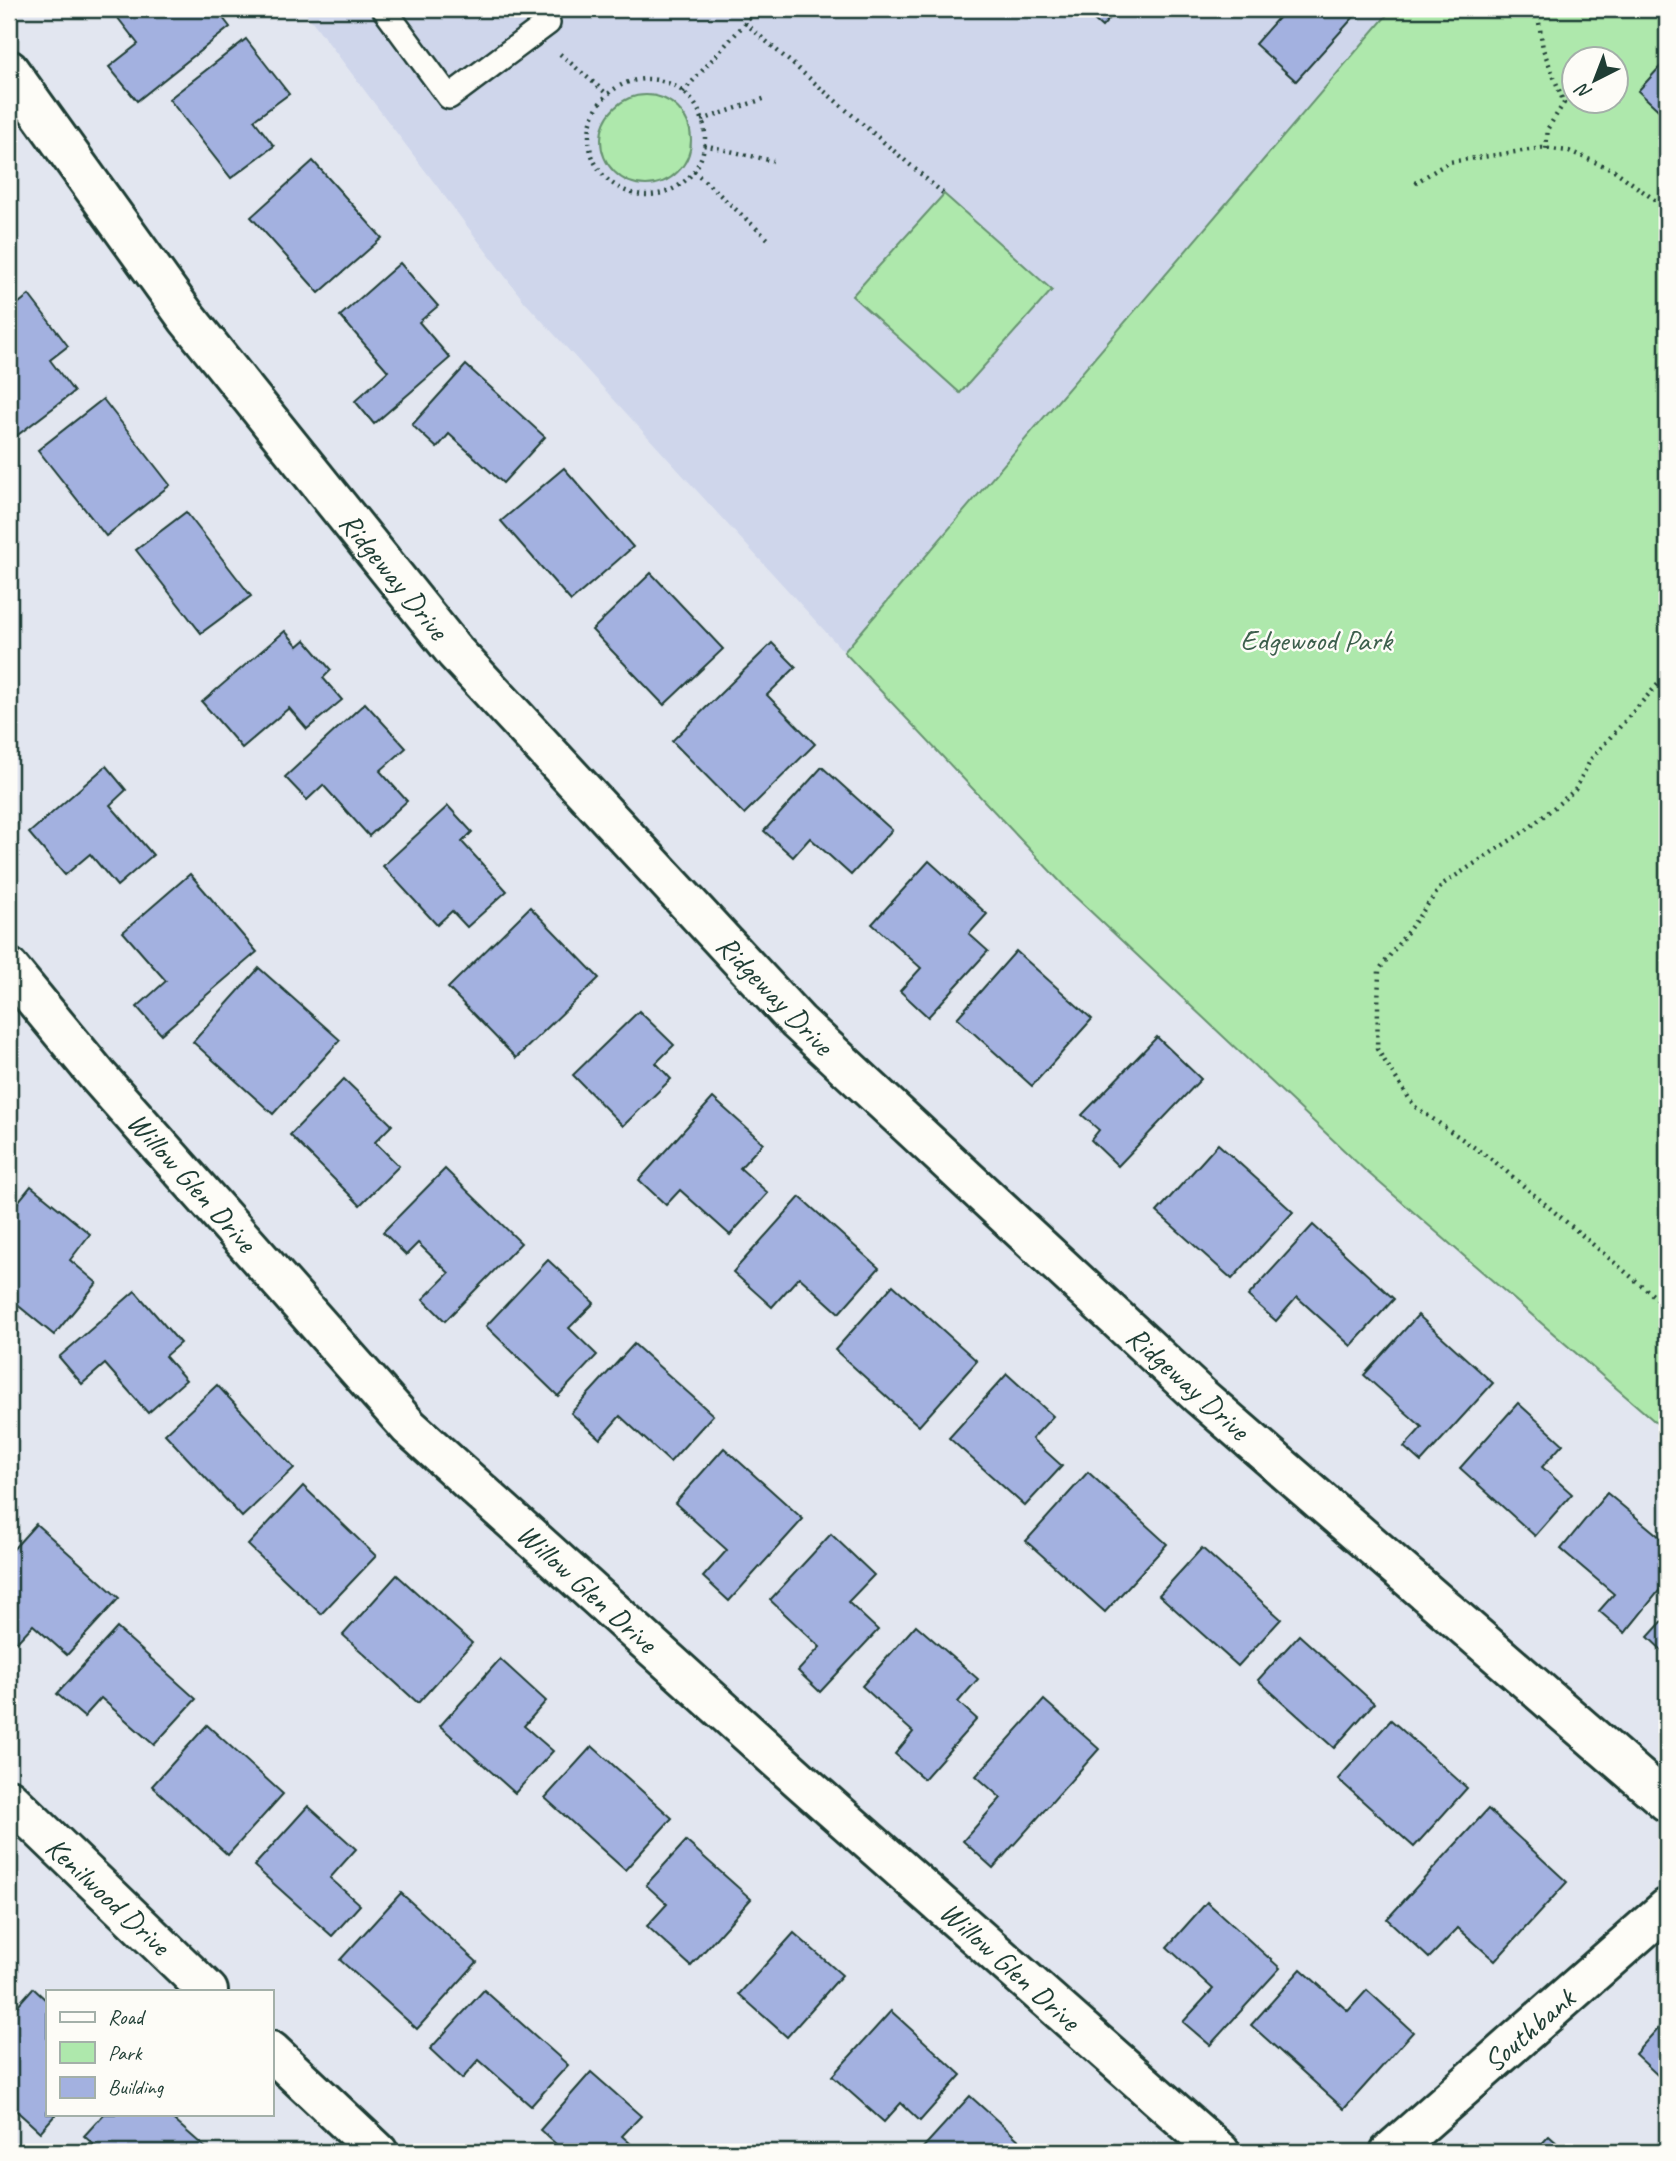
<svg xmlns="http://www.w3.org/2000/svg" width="1676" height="2161" font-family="Caveat,sans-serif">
<rect width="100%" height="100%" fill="#e2e6f0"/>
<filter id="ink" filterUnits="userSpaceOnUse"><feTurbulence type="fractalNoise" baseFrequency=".0143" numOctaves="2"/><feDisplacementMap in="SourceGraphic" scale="14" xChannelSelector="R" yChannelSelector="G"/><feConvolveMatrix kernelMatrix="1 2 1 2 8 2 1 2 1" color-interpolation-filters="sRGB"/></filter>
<g filter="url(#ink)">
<!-- built -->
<polygon fill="#cfd6eb" points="303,9 1392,9 844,652 523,300"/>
<!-- green -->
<g fill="#aee8ac" stroke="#669270" stroke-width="2" fill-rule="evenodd">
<path d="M1392 9H1667V1432L1366 1171 1069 891 844 652ZM1574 60H1616V102H1574Z"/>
<circle cx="646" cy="140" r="45"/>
<polygon points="944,194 1052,290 960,393 852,296"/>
</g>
<!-- building -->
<g fill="#a3b1e0" stroke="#1f3d34" stroke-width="2">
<polygon points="111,9 216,9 230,27 137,101 109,67 138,44"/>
<polygon points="1082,9 1118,9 1102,27"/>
<polygon points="1286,9 1361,9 1296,81 1255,44"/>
<polygon points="246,39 289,94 254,120 274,146 231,178 169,99"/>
<polygon points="1667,59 1667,118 1638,91"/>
<polygon points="313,161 382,238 319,293 251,217"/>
<polygon points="400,263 438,306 419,322 450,358 374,424 355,401 388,371 340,316"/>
<polygon points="29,295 68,346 50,360 74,392 15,437 9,429 9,311"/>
<polygon points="466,365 545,437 503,483 449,434 437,448 412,425"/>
<polygon points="103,399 170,485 106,536 38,450"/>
<polygon points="564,468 633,547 571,601 501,521"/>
<polygon points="186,512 251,596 201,633 136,550"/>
<polygon points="651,573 723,649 664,705 592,630"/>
<polygon points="285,631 298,646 305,640 331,670 323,678 342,700 307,729 289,708 242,748 202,702"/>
<polygon points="772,643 796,667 767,695 815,744 744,814 672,741"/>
<polygon points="365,703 406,748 380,771 407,801 369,836 323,785 307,800 285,777"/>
<polygon points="106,766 126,790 110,805 153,855 117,886 90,854 65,875 29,833"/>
<polygon points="822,767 892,830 851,875 810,838 793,857 764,831"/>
<polygon points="448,806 472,832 462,842 507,891 467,927 452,911 437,925 383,866"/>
<polygon points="929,861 987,914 969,934 988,951 928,1017 900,991 921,968 872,924"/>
<polygon points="190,874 257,952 161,1034 137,1007 166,981 123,932"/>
<polygon points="530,907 599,978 516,1058 448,988"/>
<polygon points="1016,951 1092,1019 1032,1086 957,1018"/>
<polygon points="259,968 340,1040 273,1114 193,1042"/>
<polygon points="639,1011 674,1045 656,1063 671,1079 623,1126 573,1075"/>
<polygon points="1157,1037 1201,1079 1118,1166 1091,1140 1099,1130 1082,1115"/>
<polygon points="344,1079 392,1125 375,1142 399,1166 360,1205 290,1135"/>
<polygon points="713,1098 763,1143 740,1168 768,1193 730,1235 680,1190 666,1205 639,1180"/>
<polygon points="1218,1144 1293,1212 1232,1279 1157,1212"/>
<polygon points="445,1169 521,1243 445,1321 423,1299 449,1273 418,1243 406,1255 383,1232"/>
<polygon points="31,1186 90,1234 70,1260 97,1283 54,1335 9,1298 9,1213"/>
<polygon points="800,1197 879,1268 839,1313 799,1277 772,1307 733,1272"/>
<polygon points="1313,1225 1394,1299 1351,1346 1297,1297 1276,1321 1248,1296"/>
<polygon points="548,1260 594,1303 569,1328 597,1355 558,1396 486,1326"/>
<polygon points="893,1285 977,1361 919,1426 835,1350"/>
<polygon points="135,1291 180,1343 165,1356 186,1380 148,1413 105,1364 82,1384 59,1357"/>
<polygon points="1418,1315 1493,1383 1421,1462 1404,1447 1422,1427 1364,1375"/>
<polygon points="634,1344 713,1415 670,1462 620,1416 600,1439 571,1413"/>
<polygon points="1007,1374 1053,1416 1032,1439 1062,1466 1025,1506 949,1438"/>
<polygon points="217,1385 294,1468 242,1517 165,1434"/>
<polygon points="1518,1403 1563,1444 1542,1467 1572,1494 1535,1536 1460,1468"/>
<polygon points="724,1448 803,1519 729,1601 703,1577 727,1550 675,1503"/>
<polygon points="1088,1472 1167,1544 1105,1612 1026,1541"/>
<polygon points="303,1486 376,1556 321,1614 248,1545"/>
<polygon points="1607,1493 1667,1543 1667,1581 1625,1633 1599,1611 1614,1594 1561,1549"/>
<polygon points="36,1524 119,1598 67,1655 33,1625 17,1642 9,1635 9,1554"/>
<polygon points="831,1534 874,1575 848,1602 878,1630 820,1692 798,1671 820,1647 770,1600"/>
<polygon points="1202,1548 1281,1619 1238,1666 1159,1595"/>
<polygon points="397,1575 472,1643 418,1703 343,1635"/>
<polygon points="1667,1616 1667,1655 1648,1637"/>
<polygon points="916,1625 978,1679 958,1702 977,1719 924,1779 895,1754 913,1732 862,1686"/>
<polygon points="117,1628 196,1699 154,1745 101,1698 84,1717 57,1694"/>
<polygon points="1299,1635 1374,1703 1334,1748 1258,1680"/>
<polygon points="500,1659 546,1701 524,1726 553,1751 515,1793 440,1726"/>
<polygon points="1044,1700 1099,1749 993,1868 963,1841 1001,1798 976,1776"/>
<polygon points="1391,1720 1467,1788 1414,1847 1338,1779"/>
<polygon points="207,1725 283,1794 228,1855 152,1786"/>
<polygon points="592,1746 672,1818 625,1870 545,1798"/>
<polygon points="308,1806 356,1849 330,1878 360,1905 332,1936 254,1866"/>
<polygon points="1488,1809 1567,1882 1495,1961 1458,1928 1429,1958 1387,1919"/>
<polygon points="686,1841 751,1899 691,1966 647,1926 667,1904 646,1885"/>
<polygon points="401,1893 477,1962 417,2029 340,1960"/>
<polygon points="1207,1902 1280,1968 1210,2045 1183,2022 1213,1989 1167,1947"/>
<polygon points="794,1933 842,1975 787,2037 739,1994"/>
<polygon points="1301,1969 1348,2011 1367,1990 1413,2032 1344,2109 1251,2025"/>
<polygon points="33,1988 47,2001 47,2114 56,2114 40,2132 9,2104 9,2015"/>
<polygon points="484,1990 568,2065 531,2106 479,2060 462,2079 430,2049"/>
<polygon points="891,2011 961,2075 920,2121 901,2103 884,2122 832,2076"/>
<polygon points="1667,2018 1667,2084 1635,2054"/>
<polygon points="591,2072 641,2116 622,2136 640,2152 565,2152 540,2130"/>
<polygon points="970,2096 1032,2152 919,2152"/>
<polygon points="104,2114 167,2114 208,2150 102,2152 84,2136"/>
<polygon points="1549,2136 1567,2152 1534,2152"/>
</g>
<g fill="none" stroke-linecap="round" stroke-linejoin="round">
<defs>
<polyline id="lane" points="384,9 449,97 548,23 538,9"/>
<g id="street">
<polyline points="9,70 187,318 455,652 798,1022 1201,1397 1667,1802"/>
<polyline points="9,968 97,1075 409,1427 801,1781 1220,2152"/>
<polyline points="9,1799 208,1991"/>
<polyline points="271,2051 378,2152"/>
<polyline points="1390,2152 1667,1908"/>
</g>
</defs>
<!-- lane casing -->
<use href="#lane" stroke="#1f3d34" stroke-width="28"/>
<!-- street casing -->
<use href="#street" stroke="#1f3d34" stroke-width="44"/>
<!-- path -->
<g stroke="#1f3d34" stroke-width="4.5" stroke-dasharray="2 5" stroke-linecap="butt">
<polyline points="1537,9 1543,49 1564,103 1548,128 1546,149"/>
<polyline points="1664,9 1667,14"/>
<polyline points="745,23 944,194"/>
<polyline points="560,54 607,94"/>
<circle cx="647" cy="137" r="58"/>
<polyline points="683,92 758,9"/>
<polyline points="702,120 766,98"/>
<polyline points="704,145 773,161"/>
<polyline points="694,171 769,240"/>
<polyline points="1415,183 1449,162 1542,148 1569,151 1614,170 1667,209"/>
<polyline points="1667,674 1591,759 1575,790 1528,829 1443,884 1379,970 1377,1049 1414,1106 1494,1161 1667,1307"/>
</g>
<!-- lane -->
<use href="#lane" stroke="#fdfcf7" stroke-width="23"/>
<!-- street -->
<use href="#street" stroke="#fdfcf7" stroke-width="38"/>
</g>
</g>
<g text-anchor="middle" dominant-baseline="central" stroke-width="5" stroke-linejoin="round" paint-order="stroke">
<!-- street labels -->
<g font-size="30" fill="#1f3d34" stroke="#fdfcf7">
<text transform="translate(394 576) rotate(51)">Ridgeway Drive</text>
<text transform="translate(775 995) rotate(46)">Ridgeway Drive</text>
<text transform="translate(192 1182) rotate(48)">Willow Glen Drive</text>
<text transform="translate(1188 1383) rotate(42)">Ridgeway Drive</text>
<text transform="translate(587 1588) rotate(42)">Willow Glen Drive</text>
<text transform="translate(108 1896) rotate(43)">Kenilwood Drive</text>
<text transform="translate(1010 1966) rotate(42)">Willow Glen Drive</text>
<text transform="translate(1529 2030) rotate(-41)">Southbank</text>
</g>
<!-- park labels -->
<g font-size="30" fill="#3c5f4c" stroke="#fdfcf7">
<text x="1316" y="640">Edgewood Park</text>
</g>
</g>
<!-- margin -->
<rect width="1676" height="2161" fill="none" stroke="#fdfcf7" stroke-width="35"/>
<rect x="18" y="18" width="1641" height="2126" fill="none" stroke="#1f3d34" stroke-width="2.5" filter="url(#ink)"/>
<!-- legend -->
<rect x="46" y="1990" width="228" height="126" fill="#fdfcf7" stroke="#a4b0a9" stroke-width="2"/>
<rect x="60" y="2012" width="35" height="10" fill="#fdfcf7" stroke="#a4b0a9" stroke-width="2"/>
<text x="108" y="2024" font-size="21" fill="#1f3d34">Road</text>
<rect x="60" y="2042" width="35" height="21" fill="#aee8ac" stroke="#a4b0a9" stroke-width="2"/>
<text x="108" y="2060" font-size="21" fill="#1f3d34">Park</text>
<rect x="60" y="2077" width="35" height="21" fill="#a3b1e0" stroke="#a4b0a9" stroke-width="2"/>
<text x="108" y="2094" font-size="21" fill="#1f3d34">Building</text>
<!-- north arrow -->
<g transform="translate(1595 80) rotate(222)"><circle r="33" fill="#fdfcf7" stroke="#a4b0a9" stroke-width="2"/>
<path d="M0-5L12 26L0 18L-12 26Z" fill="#1f3d34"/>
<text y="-10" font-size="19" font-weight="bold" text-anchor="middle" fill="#1f3d34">N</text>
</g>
</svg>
